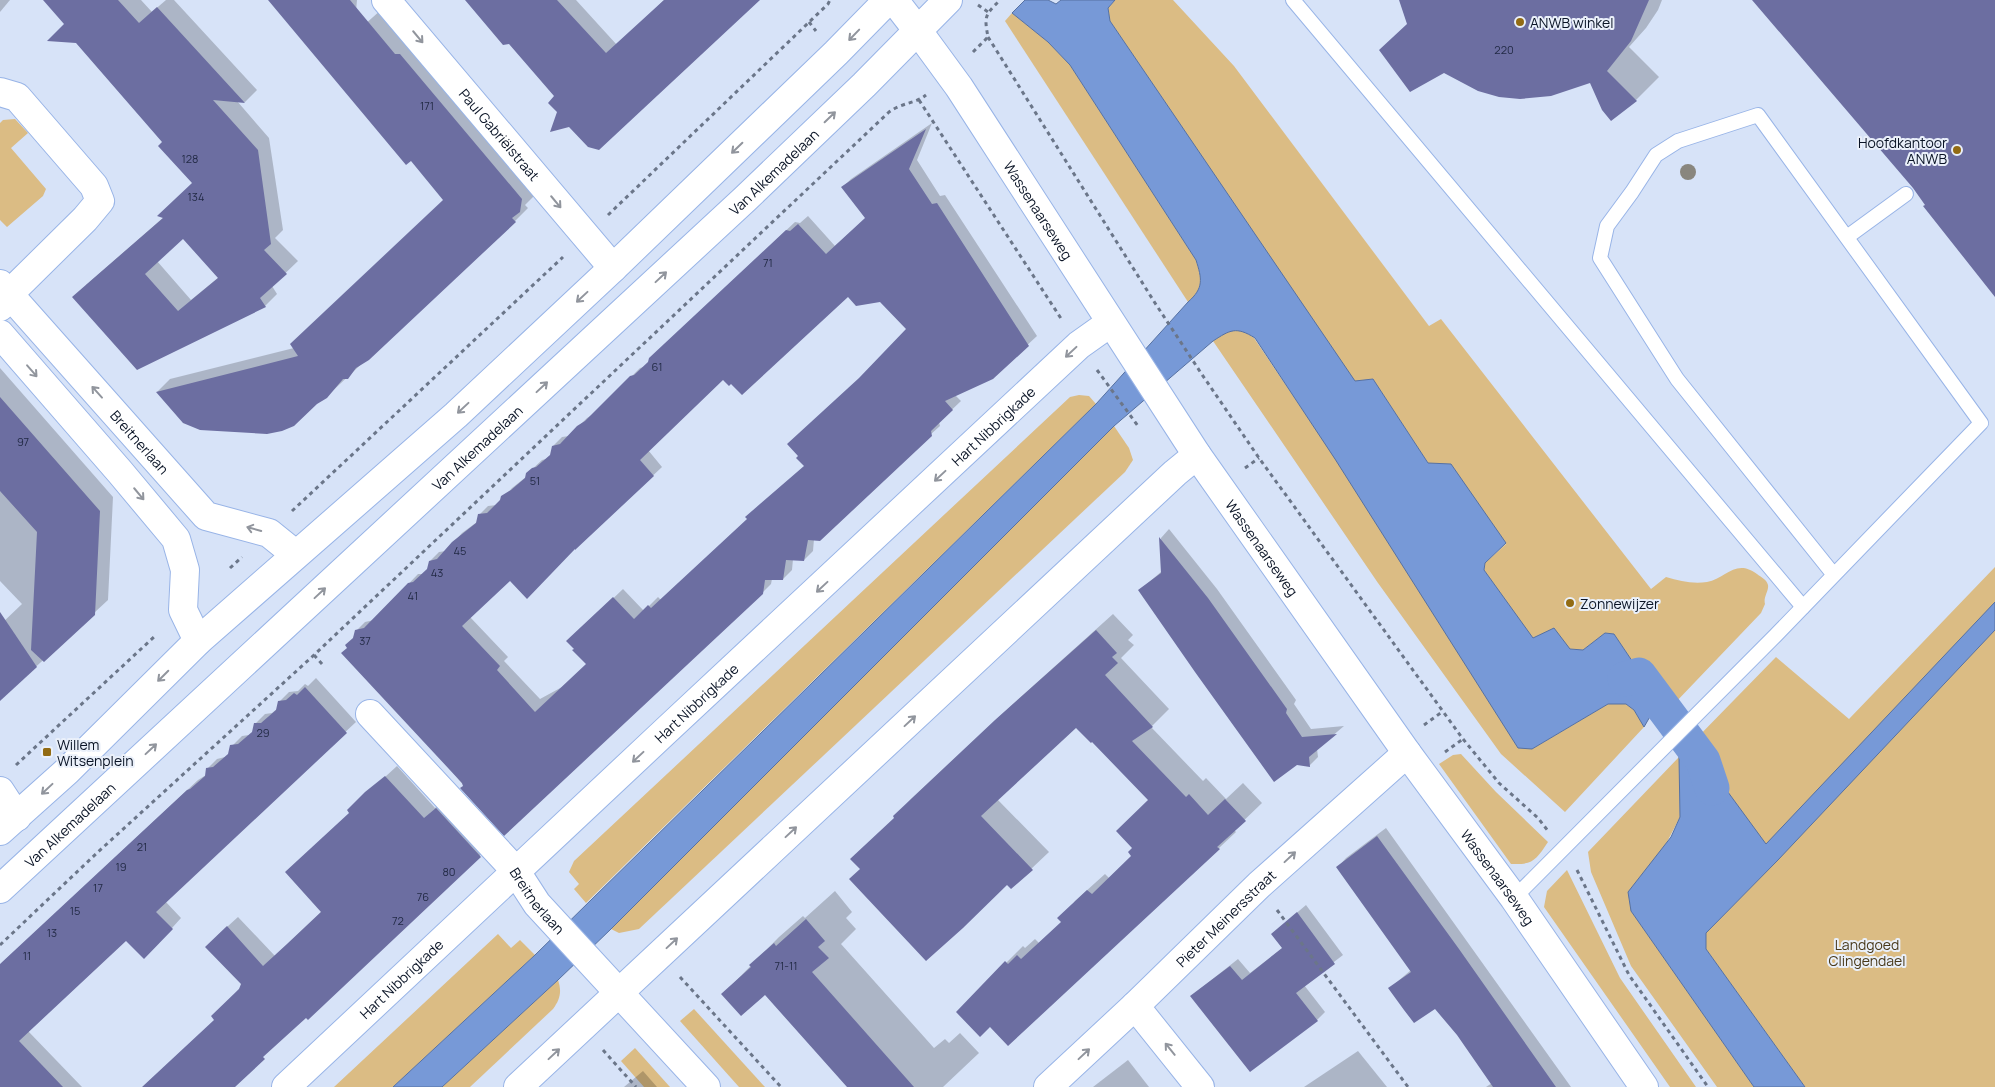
<svg xmlns="http://www.w3.org/2000/svg" width="1995" height="1087" font-family="Manrope,sans-serif">
<rect width="100%" height="100%" fill="#d7e3f8"/>
<!-- green -->
<g fill="#dbbc84">
<path d="M1115 0H1173L1234 66 1429 326 1441 319 1651 589 1666 577C1680 581 1692 584 1707 582 1726 578 1736 558 1757 574 1761 577 1767 580 1768 585 1769 591 1763 597 1765 604L1761 613 1674 704 1659 701 1614 634 1605 633 1583 650 1570 649 1533 639 1484 570 1485 563 1506 544 1428 463 1373 379 1355 382 1110 21 1108 8Z"/>
<path d="M1012 13 1048 42 1070 65 1196 260C1202 279 1204 288 1188 302L1005 21Z"/>
<polygon points="15,119 28,133 11,148 46,189 43,196 7,227 0,220 0,123 3,120"/>
<polygon points="1229,330 1243,330 1254,338 1532,749 1608,704 1626,704 1634,710 1644,727 1565,812 1501,754 1378,583 1213,341"/>
<polygon points="1079,395 1089,396 1096,404 586,903 574,889 579,884 569,872 574,861 1070,397"/>
<polygon points="1114,426 1129,448 1133,460 1125,472 639,929 619,933 611,929"/>
<polygon points="1995,567 1995,1087 1805,1087 1706,949 1706,933 1777,860 1692,743 1776,657 1849,719"/>
<path d="M1461 754 1496 792 1548 842C1536 860 1533 865 1511 864L1439 764 1453 755Z"/>
<polygon points="1679,757 1680,817 1631,911 1754,1087 1717,1087 1631,966 1591,872 1588,852"/>
<polygon points="1567,870 1620,978 1696,1087 1670,1087 1544,907 1547,891"/>
<polygon points="498,934 511,948 520,940 535,955 393,1087 334,1087"/>
<path d="M558 980C562 992 560 999 553 1009L470 1087H442Z"/>
<polygon points="694,1009 765,1087 739,1087 680,1021"/>
<polygon points="635,1048 670,1087 644,1087 621,1061"/>
</g>
<!-- water -->
<g fill="#7799d7" stroke="#5671a2">
<path d="M1025 0H1048L1056 4 1061 0H1115L1108 8 1110 21 1355 381 1373 379 1428 463 1451 464 1506 543 1485 563 1484 570 1533 638 1554 628 1570 649 1583 650 1605 633 1614 634 1659 701 1644 727 1634 710 1626 704H1608L1532 749 1518 748 1335 459 1255 338C1236 326 1230 330 1213 341L1114 426 611 929 558 980 442 1087H393L535 955 1096 404 1188 302C1204 288 1202 279 1196 260L1070 65 1048 42 1012 13Z"/>
<polygon points="1995,602 1995,630 1778,860 1706,933 1706,949 1805,1087 1754,1087 1631,911 1628,892 1671,837 1680,817 1679,757 1692,743 1766,844"/>
</g>
<!-- shadow -->
<g fill="#0003" fill-rule="evenodd">
<polygon points="0,0 10,0 0,12"/>
<path d="M45 0H141L152 12 166 0H174L257 90 245 102 237 101 269 138 283 230 275 238 298 261 272 286 277 294 265 306 137 369 86 285 164 217 194 183 164 142ZM183 237 219 277 191 300 157 261Z"/>
<polygon points="269,0 357,0 354,34 382,9 534,185 533,197 525,205 528,208 515,221 326,397 157,392 170,379 294,348 444,200 411,159"/>
<polygon points="467,0 576,0 617,45 664,0 758,0 558,112 556,96 509,43"/>
<polygon points="1402,0 1662,0 1658,10 1646,28 1629,47 1659,77 1636,100 1590,81 1408,24"/>
<path d="M932 123 917 160 940 196 945 195 1037 336 992 378 955 395 961 401 939 422 940 426 814 539 813 551 804 560 793 559 792 570 783 579H772L771 584 762 593 464 786 349 648 356 631 365 622 374 620 418 574H423L428 569 430 561 439 552 446 551 462 533 477 522 479 515 488 506 497 505 512 488 526 477 527 474 542 460 546 459 551 455 553 446 562 437 569 436 587 418 595 413 640 368 644 367 659 350 795 222 800 223 808 216 835 246 866 218 843 187 851 179ZM848 295 881 301 908 329 867 372 805 466 661 600 658 597 644 611 623 589 577 633 587 664 562 687 540 699 504 661 508 657 470 617 510 579 576 548 662 467 648 450 723 378 732 382Z"/>
<polygon points="0,368 113,497 108,600 0,700 0,625 22,604 0,581"/>
<polygon points="1169,529 1217,589 1296,700 1294,704 1311,729 1344,726 1317,749 1318,757 1309,766 1140,590 1162,571 1161,538"/>
<polygon points="1113,614 1133,635 1128,640 1134,645 1121,658 1169,709 1151,727 1203,781 1206,778 1226,799 1243,783 1262,803 1234,830 1236,832 1219,848 990,1026 957,1012 1023,946 1025,948 1035,939 1039,943 1062,922 1075,901 1105,874 1109,878 1132,856 1150,800 1092,740 1076,726 997,799 1049,852 1011,888 1007,883 861,868 895,817 911,799 1014,703"/>
<polygon points="316,678 356,722 165,901 181,918 154,948 126,939 28,1031 82,1087 4,1087 0,1083 0,965 198,780 206,775 207,769 217,759 225,757 230,753 232,746 242,736 249,735 253,732 255,724 265,714 272,713 278,708 279,702 289,692 298,691 305,684 308,686"/>
<polygon points="397,766 435,808 448,798 491,845 308,1018 306,1016 229,1087 143,1087 215,1020 243,984 217,936 238,917 275,956 322,911 351,812 349,810"/>
<polygon points="1386,828 1571,1087 1486,1087 1492,1083 1458,1035 1435,1007 1390,988 1411,970 1338,867 1346,858"/>
<polygon points="835,891 852,912 846,918 856,929 841,944 934,1048 945,1039 949,1043 960,1033 979,1053 943,1087 849,1087 765,993 723,994 779,937 803,916 805,918"/>
<polygon points="1306,905 1343,955 1304,985 1325,1012 1317,1020 1250,1070 1200,989 1238,959 1250,973 1283,948 1272,934"/>
<polygon points="1358,1051 1387,1087 1304,1087"/>
<polygon points="1128,1060 1149,1087 1093,1087"/>
<polygon points="643,1071 657,1087 624,1087"/>
</g>
<g fill="none" stroke-linecap="round" stroke-linejoin="round">
<!-- canal -->
<polyline stroke="#7799d7" stroke-width="35" points="1625,679 1639,675 1703,761 1712,788"/>
</g>
<!-- building -->
<g fill="#6c6ea1" fill-rule="evenodd">
<path d="M43 0H118L139 23 157 7 245 103 213 100 258 150 271 244 264 250 287 274 260 298 266 307 137 370 72 297 163 218 157 216 192 183 158 146 162 142 76 43 47 41 64 24ZM183 239 218 278 178 311 145 274Z"/>
<polygon points="268,0 350,0 395,54 400,54 522,199 520,212 512,218 516,222 369,360 356,368 348,379 343,379 327,398 317,404 294,426 282,431 267,434 200,430 183,423 156,392 298,356 290,344 443,200 411,161 406,165"/>
<polygon points="465,0 557,0 606,53 664,0 760,0 599,150 588,147 569,127 550,132 557,112 548,103 554,96 509,44 503,45"/>
<polygon points="1399,0 1649,0 1631,41 1607,71 1637,101 1611,121 1602,110 1590,83 1551,96 1520,99 1499,97 1478,91 1444,73 1410,92 1379,50 1407,24"/>
<polygon points="1752,0 1995,0 1995,297 1923,206 1925,205 1913,188"/>
<path d="M926 129 909 169 932 204 937 203 1029 346 993 379 945 401 953 410 931 431 932 436 820 541 808 540 804 561 786 560 783 580H765L763 594 504 836 460 788 463 786 462 783 341 653 347 648 345 645 353 638 355 630 364 628 408 583 413 582 427 569 429 561 437 559 452 542 476 523 478 514 487 513 500 500 501 496 511 490 525 478 526 473 532 468 536 467 550 455 552 446 560 444 577 426 585 421 630 376 634 375 648 362 649 358 786 230 790 231 798 224 826 254 865 218 841 187ZM848 297 856 306 880 302 906 329 859 378 787 444 798 456 796 458 804 466 745 517 747 519 651 608 648 605 634 619 613 597 566 641 574 649 572 650 586 664 535 712 497 670 500 666 462 626 510 581 527 599 575 549V550L654 476 640 460 723 380 729 386 731 384 742 395Z"/>
<polygon points="0,397 100,511 95,615 44,662 31,650 37,532 0,491"/>
<polygon points="1159,537 1208,598 1287,709 1286,713 1302,737 1337,734 1309,757 1310,767 1297,765 1274,782 1195,672 1138,590 1161,573"/>
<polygon points="0,612 37,667 0,701"/>
<polygon points="1096,630 1117,653 1112,657 1118,663 1105,675 1153,727 1132,741 1186,797 1189,794 1208,815 1225,799 1246,821 1217,847 1220,849 1008,1046 990,1027 980,1037 956,1012 1005,961 1008,964 1017,955 1021,959 1061,922 1057,918 1087,890 1092,894 1131,856 1128,852 1132,848 1116,831 1148,800 1092,742 1091,743 1076,728 981,816 1033,870 1011,889 1007,885 963,928 926,961 849,879 860,869 850,859 894,818 893,816 995,720"/>
<polygon points="305,687 347,733 156,912 173,929 144,959 126,941 19,1041 63,1087 0,1087 0,964 187,790 190,789 205,776 206,768 213,767 228,754 230,745 238,744 252,732 254,723 261,723 276,710 278,701 286,700 294,693 297,695"/>
<polygon points="385,776 424,818 436,808 481,857 308,1020 306,1018 263,1057 265,1059 235,1087 142,1087 214,1020 211,1016 239,989 241,984 205,947 227,926 263,966 287,944 321,912 285,872 349,813 347,810 365,792"/>
<polygon points="1377,836 1459,949 1556,1087 1493,1087 1457,1035 1435,1009 1414,1023 1404,1010 1388,988 1411,972 1336,867"/>
<polygon points="1297,912 1335,964 1296,993 1318,1021 1250,1072 1190,996 1230,966 1242,980 1282,948 1271,934"/>
<polygon points="806,919 825,941 818,947 829,958 812,972 914,1087 847,1087 765,995 741,1016 721,994 751,967 749,965 774,943 776,946"/>
</g>
<g fill="none" stroke-linecap="round" stroke-linejoin="round">
<defs>
<g id="service">
<polyline points="1293,0 1803,607"/>
<polyline points="1847,237 1906,194"/>
<polyline points="1514,898 1775,636 1981,423 1758,115 1678,141 1656,155 1632,192 1607,226 1600,258 1677,379 1834,575"/>
</g>
<g id="minor">
<path id="s1" d="M386 0 613 268"/>
<path id="s2" d="M918 31 959 87 1197 455 1407 753 1514 898 1644 1087"/>
<polyline points="0,92 17,97 94,186 100,201 85,219 9,294 0,307"/>
<path id="s3" d="M0 284 206 516 269 533 295 554"/>
<polyline points="0,334 120,472 176,539 185,570 183,610 198,641"/>
<path id="s4" d="M370 714 515 870 537 904 706 1087"/>
<polyline points="0,791 17,817"/>
<polyline points="1135,1006 1200,1087"/>
<path id="s5" d="M286 1087C549 838 815 593 1079 345L1110 323"/>
<polyline points="518,1087 1175,473 1197,455"/>
<path id="s6" d="M1048 1087 1135 1006 1259 885 1407 753"/>
</g>
<polyline id="tertiary" points="894,0 918,31"/>
<g id="secondary">
<polyline points="0,831 67,771 198,641 456,415 613,268 836,53 888,0"/>
<path id="s7" d="M0 889 745 199 864 85 948 0"/>
</g>
</defs>
<!-- service casing -->
<use href="#service" stroke="#98b4e7" stroke-width="16"/>
<!-- minor casing -->
<use href="#minor" stroke="#98b4e7" stroke-width="30"/>
<!-- tertiary casing -->
<use href="#tertiary" stroke="#98b4e7" stroke-width="30"/>
<!-- secondary casing -->
<use href="#secondary" stroke="#98b4e7" stroke-width="30"/>
<!-- path -->
<g stroke="#6b7689" stroke-width="3" stroke-dasharray="4 4" stroke-linecap="butt">
<polyline points="978,5 988,12"/>
<polyline points="809,22 816,31"/>
<polyline points="988,37 1155,303 1201,373 1259,458 1463,739 1499,783 1538,818 1548,831"/>
<path d="M973 52 988 37C984 16 985 15 1000 0"/>
<polyline points="919,100 1062,320"/>
<polyline points="608,215 828,4 830,0"/>
<polyline points="1097,370 1138,426"/>
<polyline points="1245,468 1259,458"/>
<polyline points="292,511 563,257"/>
<polyline points="230,568 242,557"/>
<polyline points="314,655 323,665"/>
<polyline points="1424,725 1442,712"/>
<polyline points="1445,752 1463,739"/>
<polyline points="16,765 155,636"/>
<polyline points="1577,870 1629,975 1708,1087"/>
<polyline points="1277,910 1408,1087"/>
<path d="M0 945 98 852 314 655 889 112C903 102 915 104 926 95"/>
<polyline points="680,977 781,1087"/>
<polyline points="603,1050 636,1087"/>
</g>
<!-- service -->
<use href="#service" stroke="#fff" stroke-width="14"/>
<!-- minor -->
<use href="#minor" stroke="#fff" stroke-width="28"/>
<!-- tertiary -->
<use href="#tertiary" stroke="#fff" stroke-width="28"/>
<!-- secondary -->
<use href="#secondary" stroke="#fff" stroke-width="28"/>
</g>
<!-- trees -->
<circle fill="#89867e" cx="1688" cy="172" r="8"/>
<!-- one-way arrows -->
<defs><path id="oneway-shaft" d="M-6 0H5M1.5-3L5.5 0L1.5 3" fill="none" stroke-width="1.6" stroke-linecap="round" stroke-linejoin="round" transform="scale(1.25)"/></defs>
<g stroke="#91959d">
<use href="#oneway-shaft" transform="translate(854 35) rotate(134)"/>
<use href="#oneway-shaft" transform="translate(418 37) rotate(50)"/>
<use href="#oneway-shaft" transform="translate(830 117) rotate(-44)"/>
<use href="#oneway-shaft" transform="translate(737 148) rotate(136)"/>
<use href="#oneway-shaft" transform="translate(556 202) rotate(50)"/>
<use href="#oneway-shaft" transform="translate(661 277) rotate(-43)"/>
<use href="#oneway-shaft" transform="translate(582 297) rotate(137)"/>
<use href="#oneway-shaft" transform="translate(1071 352) rotate(137)"/>
<use href="#oneway-shaft" transform="translate(32 371) rotate(49)"/>
<use href="#oneway-shaft" transform="translate(542 387) rotate(-43)"/>
<use href="#oneway-shaft" transform="translate(97 392) rotate(-132)"/>
<use href="#oneway-shaft" transform="translate(463 408) rotate(137)"/>
<use href="#oneway-shaft" transform="translate(940 476) rotate(137)"/>
<use href="#oneway-shaft" transform="translate(139 494) rotate(50)"/>
<use href="#oneway-shaft" transform="translate(254 529) rotate(-164)"/>
<use href="#oneway-shaft" transform="translate(822 587) rotate(137)"/>
<use href="#oneway-shaft" transform="translate(320 593) rotate(-43)"/>
<use href="#oneway-shaft" transform="translate(163 676) rotate(135)"/>
<use href="#oneway-shaft" transform="translate(910 721) rotate(-43)"/>
<use href="#oneway-shaft" transform="translate(151 749) rotate(-43)"/>
<use href="#oneway-shaft" transform="translate(638 757) rotate(137)"/>
<use href="#oneway-shaft" transform="translate(47 789) rotate(137)"/>
<use href="#oneway-shaft" transform="translate(791 832) rotate(-43)"/>
<use href="#oneway-shaft" transform="translate(1290 857) rotate(-43)"/>
<use href="#oneway-shaft" transform="translate(672 943) rotate(-43)"/>
<use href="#oneway-shaft" transform="translate(1170 1049) rotate(-129)"/>
<use href="#oneway-shaft" transform="translate(554 1054) rotate(-43)"/>
<use href="#oneway-shaft" transform="translate(1084 1054) rotate(-43)"/>
</g>
<!-- markers -->
<g fill="#926b13" stroke="#eaf0fa" stroke-width="2">
<circle cx="1520" cy="22" r="5"/>
<circle cx="1957" cy="150" r="5"/>
<circle cx="1570" cy="603" r="5"/>
<rect x="42" y="747" width="10" height="10" rx="2.5"/>
</g>
<g text-anchor="middle" dominant-baseline="central" stroke-width="4" stroke-linejoin="round" paint-order="stroke">
<!-- number labels -->
<g font-size="11" fill="#222a45">
<text x="1504" y="49">220</text>
<text x="427" y="105">171</text>
<text x="190" y="158">128</text>
<text x="196" y="196">134</text>
<text x="768" y="262">71</text>
<text x="657" y="366">61</text>
<text x="23" y="441">97</text>
<text x="535" y="480">51</text>
<text x="460" y="550">45</text>
<text x="437" y="572">43</text>
<text x="413" y="595">41</text>
<text x="365" y="640">37</text>
<text x="263" y="732">29</text>
<text x="142" y="846">21</text>
<text x="121" y="866">19</text>
<text x="449" y="871">80</text>
<text x="98" y="887">17</text>
<text x="423" y="896">76</text>
<text x="75" y="910">15</text>
<text x="398" y="920">72</text>
<text x="52" y="932">13</text>
<text x="27" y="955">11</text>
<text x="786" y="965">71-11</text>
</g>
<!-- poi labels -->
<g font-size="14" fill="#0a1426" stroke="#eaf0fa" text-anchor="start">
<text x="1530" y="22">ANWB winkel</text>
<text x="1947" y="142" text-anchor="end">Hoofdkantoor<tspan x="1947" dy="16">ANWB</tspan></text>
<text x="1580" y="603">Zonnewijzer</text>
<text x="57" y="744">Willem<tspan x="57" dy="16">Witsenplein</tspan></text>
</g>
<!-- street labels -->
<g font-size="14" fill="#0a1426" stroke="#eaf0fa">
<text stroke="none"><textPath href="#s1" startOffset="176">Paul Gabriëlstraat</textPath></text>
<text stroke="none"><textPath href="#s7" startOffset="1055">Van Alkemadelaan</textPath></text>
<text stroke="none"><textPath href="#s2" startOffset="216">Wassenaarseweg</textPath></text>
<text stroke="none"><textPath href="#s5" startOffset="968">Hart Nibbrigkade</textPath></text>
<text stroke="none"><textPath href="#s3" startOffset="211">Breitnerlaan</textPath></text>
<text stroke="none"><textPath href="#s7" startOffset="650">Van Alkemadelaan</textPath></text>
<text stroke="none"><textPath href="#s2" startOffset="621">Wassenaarseweg</textPath></text>
<text stroke="none"><textPath href="#s5" startOffset="562">Hart Nibbrigkade</textPath></text>
<text stroke="none"><textPath href="#s7" startOffset="95">Van Alkemadelaan</textPath></text>
<text stroke="none"><textPath href="#s2" startOffset="1026">Wassenaarseweg</textPath></text>
<text stroke="none"><textPath href="#s4" startOffset="251">Breitnerlaan</textPath></text>
<text stroke="none"><textPath href="#s6" startOffset="245">Pieter Meinersstraat</textPath></text>
<text stroke="none"><textPath href="#s5" startOffset="158">Hart Nibbrigkade</textPath></text>
</g>
<!-- park labels -->
<g font-size="14" fill="#49391a" stroke="#eaf0fa">
<text x="1867" y="944">Landgoed<tspan x="1867" dy="16">Clingendael</tspan></text>
</g>
</g>
</svg>
